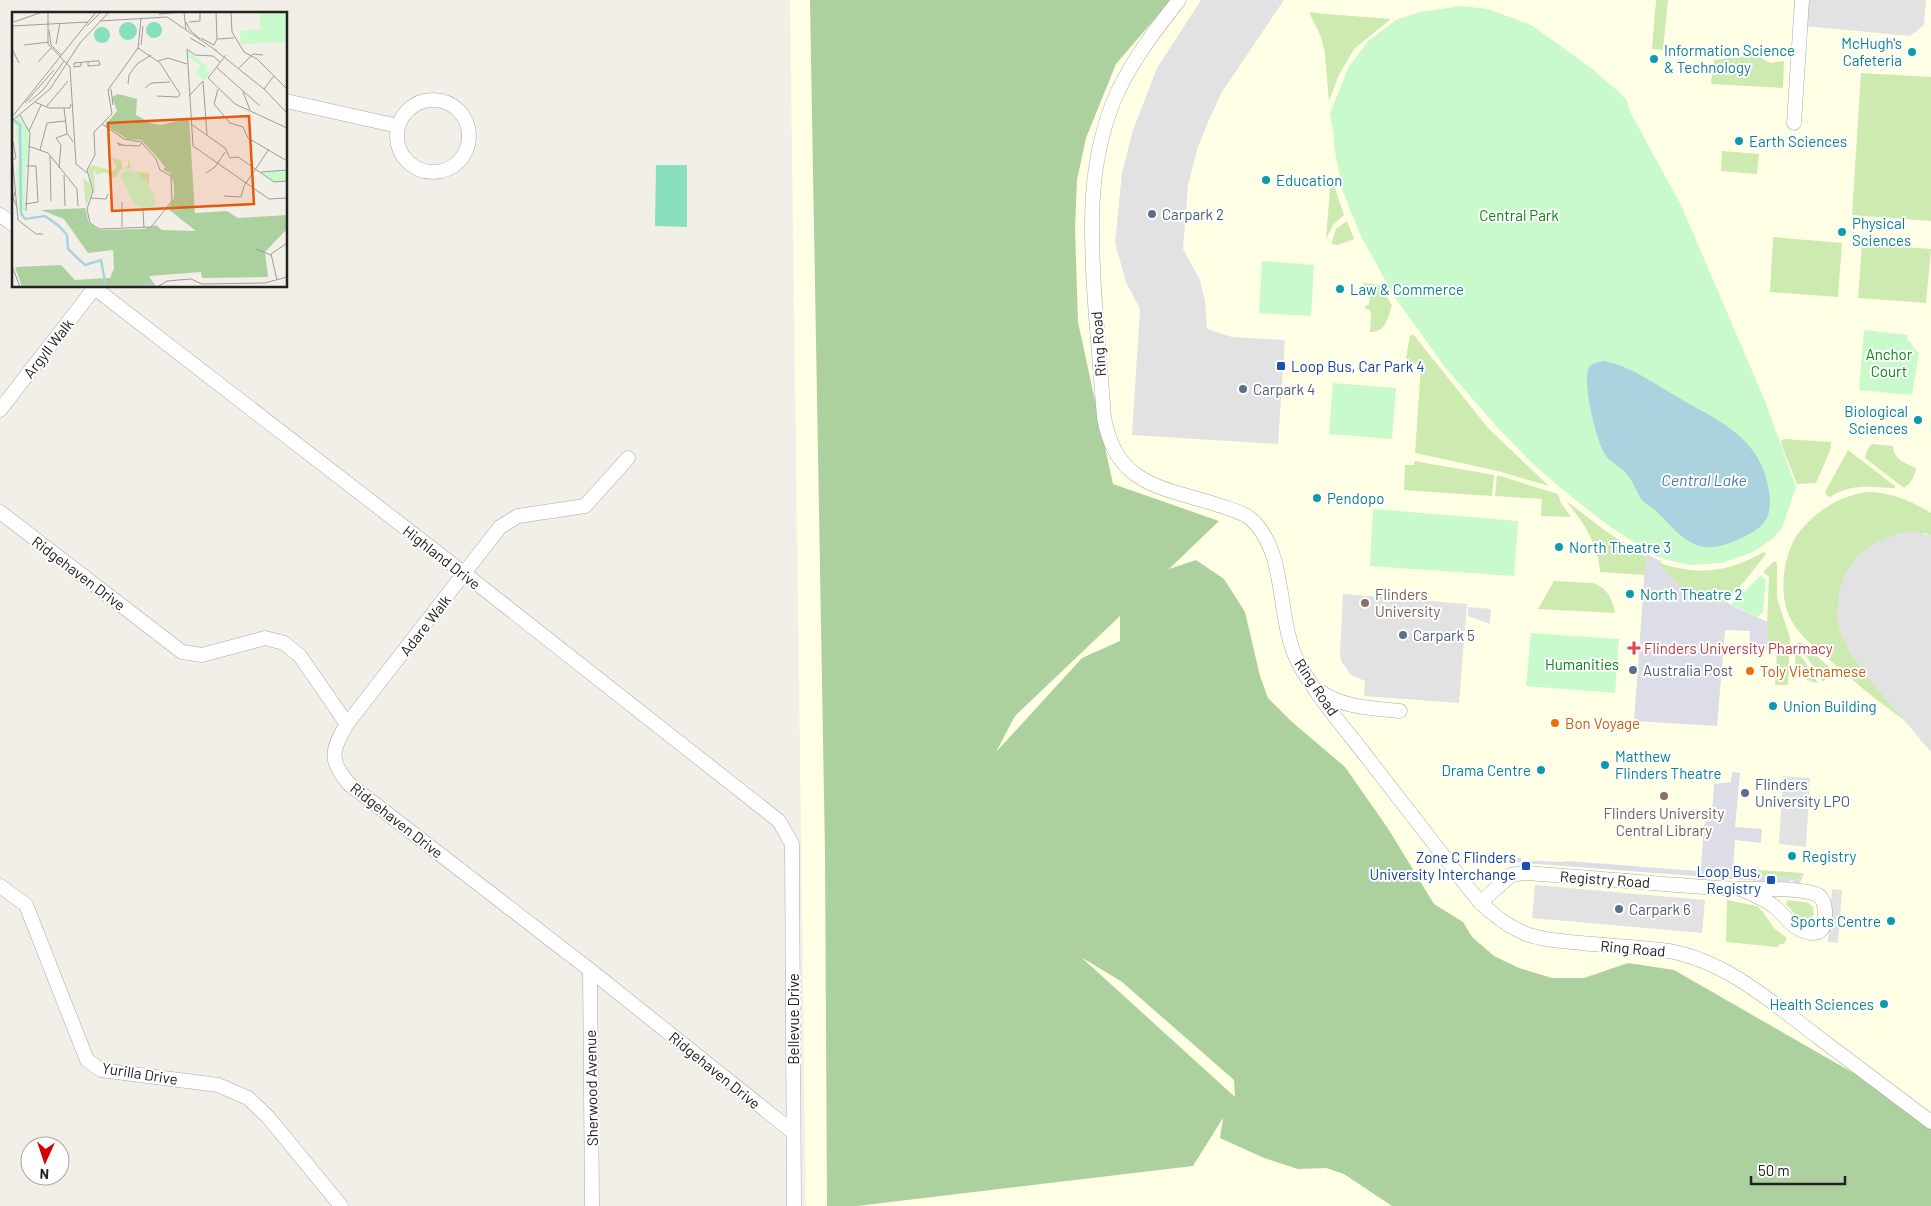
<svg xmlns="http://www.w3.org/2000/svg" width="1931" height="1206" font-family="Barlow,sans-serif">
<rect width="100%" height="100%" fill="#f2efe9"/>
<!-- education -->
<polygon fill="#ffffe5" points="790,0 1931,0 1931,1206 806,1206"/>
<!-- grass -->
<g fill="#cdebb0">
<polygon points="1656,0 1668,0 1663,50 1652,49"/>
<polygon points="1309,12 1326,14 1391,19 1354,49 1339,75 1329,101 1325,54 1321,37"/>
<polygon points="1756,55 1770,63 1784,61 1783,88 1711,84 1714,60"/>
<polygon points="1861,73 1931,77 1931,221 1852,215"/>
<polygon points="1722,151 1759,154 1757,174 1721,171"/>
<polygon points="1331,176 1344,215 1333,225 1326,239"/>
<polygon points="1347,221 1354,239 1338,245 1331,244 1336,229"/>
<polygon points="1773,237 1842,243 1838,297 1770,292"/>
<polygon points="1862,244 1931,249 1926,303 1858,298"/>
<path d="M1364 283 1379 285 1392 305C1388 317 1386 333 1370 332L1371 313 1370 310 1365 309 1366 305H1369L1370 292 1366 286H1364Z"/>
<polygon points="1413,334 1488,428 1549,486 1498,471 1415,453 1421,365 1411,364 1406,358 1410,336"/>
<polygon points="1784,439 1831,442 1831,448 1816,483 1797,484 1782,446 1781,441"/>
<path d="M1872 444 1893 446C1893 459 1906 464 1916 468 1915 476 1911 483 1904 488L1865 458 1867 450Z"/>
<path d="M1848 450 1895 486V488C1868 488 1856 482 1830 497L1827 496 1825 492Z"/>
<polygon points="1414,461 1494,475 1492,496 1404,490 1405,465 1414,465"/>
<polygon points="1497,475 1558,494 1561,503 1571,517 1541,516 1542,499 1495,496"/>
<path d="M1867 492C1891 492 1911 501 1931 513V536L1924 533 1840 588 1837 616 1868 678 1906 721C1878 702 1852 680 1826 657 1813 646 1798 634 1790 618 1778 594 1783 552 1800 531 1817 510 1840 496 1867 492Z"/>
<path d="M1565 500 1607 532 1646 557 1645 575 1600 572C1598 544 1583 521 1565 500Z"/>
<path d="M1764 552 1766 554 1744 582 1722 604 1693 601 1659 565 1660 563C1699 576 1729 572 1764 552Z"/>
<polygon points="1774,561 1777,563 1777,598 1790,638 1788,685 1775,685 1777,650 1766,649 1769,577 1763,572"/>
<path d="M1554 581 1593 583C1608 588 1612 599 1615 613L1538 609Z"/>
<path d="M1800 642 1833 670 1823 682C1814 670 1808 655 1796 644Z"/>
<path d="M1796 652C1802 654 1814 677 1818 683 1799 679 1793 673 1796 652Z"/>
<polygon points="1747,869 1802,873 1799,880 1793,879 1789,876 1785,878 1749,875 1747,874"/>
<polygon points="1727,900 1757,906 1763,912 1774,928 1787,938 1784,944 1780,944 1777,947 1726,942"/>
<polygon points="1788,900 1809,903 1813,907 1814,915 1807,920 1799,919 1786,904"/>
</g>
<!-- forest -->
<path fill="#add19e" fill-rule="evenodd" d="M810 0H1171L1116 64 1086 138 1077 180 1075 229 1078 322 1113 484 1219 521 1169 569 1196 560 1224 579 1245 612 1260 676 1268 698 1291 721 1345 767 1389 830 1434 904 1463 922 1472 937 1494 956 1519 968 1552 978H1584L1628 963 1674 970 1904 1102 1931 1127V1206H1392L1344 1174 1326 1168 1298 1169 1264 1158 1220 1138 1223 1118 1193 1166 857 1206H827L825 852ZM1120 616V641L1082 658 996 752 1015 716ZM1081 957 1122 982 1234 1080 1235 1097Z"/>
<!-- park -->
<g fill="#c8facc">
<polygon points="1462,6 1488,9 1533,26 1591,68 1620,93 1627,101 1630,112 1681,205 1765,401 1796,487 1782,528 1771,540 1753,552 1722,563 1691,565 1667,560 1650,553 1612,528 1573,498 1534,465 1496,426 1444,366 1394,296 1361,236 1343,192 1334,147 1334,137 1330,113 1348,68 1368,41 1396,20 1420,12"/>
<polygon points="1262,261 1314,265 1311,316 1259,313"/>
<polygon points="1864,330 1908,335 1907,339 1919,353 1912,395 1859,390"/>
<polygon points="1333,383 1396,388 1392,439 1329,434"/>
<polygon points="1373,509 1518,521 1514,576 1370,566"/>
<polygon points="1761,575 1766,580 1763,612 1757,617 1731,605"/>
<polygon points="1531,633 1619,639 1615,693 1526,686"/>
</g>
<!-- pitch -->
<polygon fill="#88e0be" points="656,165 687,165 687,227 655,226"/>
<!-- parking -->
<g fill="#e2e2e2">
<polygon points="1201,0 1284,0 1222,92 1208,122 1197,150 1188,185 1183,249 1200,280 1205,301 1207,329 1232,337 1285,340 1278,444 1132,435 1140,309 1126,282 1115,243 1122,173 1133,130 1157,68"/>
<polygon points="1805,0 1926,0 1924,25 1910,36 1803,26"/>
<polygon points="1912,531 1931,536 1931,752 1868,678 1851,654 1840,632 1837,616 1840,588 1845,574 1857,556 1875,543 1899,533"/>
<polygon points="1343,594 1467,604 1459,703 1364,696 1365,681 1351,675 1341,661 1340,653"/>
<polygon points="1468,607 1491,609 1490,624 1468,616"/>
<polygon points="1783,776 1810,778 1806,847 1779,844"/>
<polygon points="1535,885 1705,900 1702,933 1532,918"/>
<polygon points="1832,889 1842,890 1838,943 1828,942"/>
</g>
<!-- plaza -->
<g fill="#dddde8">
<polygon points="1646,554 1661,561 1660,566 1693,601 1722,604 1726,601 1732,606 1768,622 1766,649 1749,648 1750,631 1725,630 1717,726 1634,721"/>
<polygon points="1732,772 1740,773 1735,827 1762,829 1761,843 1735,840 1733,868 1747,869 1747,874 1749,875 1785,878 1789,876 1794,879 1799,880 1802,873 1804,874 1800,883 1795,884 1792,880 1786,883 1512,862 1512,858 1521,858 1521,860 1561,862 1569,861 1697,871 1701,868 1704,825 1712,815 1714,784 1731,782"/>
</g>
<!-- water -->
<path fill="#aad3df" d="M1604 361C1630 366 1650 381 1672 394 1714 419 1761 435 1769 491 1773 519 1764 528 1739 539 1726 546 1706 551 1692 543 1677 535 1668 522 1656 511 1651 506 1645 504 1641 499 1636 491 1633 481 1626 473 1620 466 1612 464 1606 456 1597 444 1580 377 1590 366 1594 362 1600 362 1604 361Z"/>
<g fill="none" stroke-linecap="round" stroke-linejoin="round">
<defs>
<g id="minor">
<path d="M1179 0C1156 29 1134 58 1118 91 1087 159 1090 231 1095 303 1098 341 1101 379 1104 417 1116 489 1167 487 1224 507 1236 511 1248 514 1256 524 1288 561 1276 621 1299 664 1316 695 1341 724 1363 752 1399 798 1434 844 1470 890 1484 908 1502 923 1524 933 1541 940 1562 941 1581 943 1610 946 1640 947 1669 951 1726 961 1773 1003 1818 1037 1855 1065 1893 1093 1931 1122"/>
<circle cx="433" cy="136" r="36"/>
<polyline points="286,101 398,126"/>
<polyline points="1794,123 1802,0"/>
<polyline points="0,215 14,225"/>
<polyline points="92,286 465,574 779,821 792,844 794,1206"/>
<polyline points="0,410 96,286"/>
<path d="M0 512 182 652 202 655 265 638 284 643 300 656 347 724C331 750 329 761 349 784L590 970 793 1132"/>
<path d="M1321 692C1344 708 1373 708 1400 711"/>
<polyline points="347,724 500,527 518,516 585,506 628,458"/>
<polyline points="0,886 26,905 87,1060 101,1070 218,1085 248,1098 268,1117 341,1206"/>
<path d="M1480 903 1511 875 1523 873C1589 877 1654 884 1720 888 1745 890 1798 886 1818 895 1827 900 1827 924 1821 930 1819 933 1814 933 1811 933 1791 930 1786 915 1772 905 1763 898 1751 894 1741 889"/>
<polyline points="590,970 592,1206"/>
</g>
</defs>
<!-- minor casing -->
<use href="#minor" stroke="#a9a9a9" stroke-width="15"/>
<!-- minor -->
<use href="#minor" stroke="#fff" stroke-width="14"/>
</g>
<!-- markers -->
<g fill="#0f9aa8" stroke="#fff" stroke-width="2">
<circle cx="1912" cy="52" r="5"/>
<circle cx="1654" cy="59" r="5"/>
<circle cx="1739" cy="141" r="5"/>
<circle cx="1266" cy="180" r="5"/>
<circle cx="1842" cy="232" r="5"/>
<circle cx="1340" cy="289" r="5"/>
<circle cx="1918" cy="420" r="5"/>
<circle cx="1317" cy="498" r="5"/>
<circle cx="1559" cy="547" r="5"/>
<circle cx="1630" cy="594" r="5"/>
<circle cx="1773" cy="706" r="5"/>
<circle cx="1605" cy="765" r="5"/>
<circle cx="1541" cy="770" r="5"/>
<circle cx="1792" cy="856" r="5"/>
<circle cx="1891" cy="921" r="5"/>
<circle cx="1884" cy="1004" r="5"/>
</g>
<g fill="#5c6f8a" stroke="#fff" stroke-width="2">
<circle cx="1152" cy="214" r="5"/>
<circle cx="1243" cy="389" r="5"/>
<circle cx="1403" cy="635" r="5"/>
<circle cx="1633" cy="670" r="5"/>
<circle cx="1745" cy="793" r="5"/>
<circle cx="1619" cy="909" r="5"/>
</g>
<g fill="#1a4fb4" stroke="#fff" stroke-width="2">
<rect x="1276" y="361" width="10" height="10" rx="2.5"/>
<rect x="1521" y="861" width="10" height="10" rx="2.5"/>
<rect x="1766" y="875" width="10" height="10" rx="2.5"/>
</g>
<g fill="#8d6e63" stroke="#fff" stroke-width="2">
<circle cx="1365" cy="603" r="5"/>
<circle cx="1664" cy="796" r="5"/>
</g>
<path fill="#e0444e" stroke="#fff" stroke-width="2" d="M1631.5 640.5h5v5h5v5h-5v5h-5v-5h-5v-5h5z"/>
<g fill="#e8710a" stroke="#fff" stroke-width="2">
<circle cx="1750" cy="671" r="5"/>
<circle cx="1555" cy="723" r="5"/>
</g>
<g text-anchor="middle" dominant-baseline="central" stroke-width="4" stroke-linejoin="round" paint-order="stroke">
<!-- culture labels -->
<g font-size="15" fill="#0d838f" stroke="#fff" text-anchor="start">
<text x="1902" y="43" text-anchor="end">McHugh's<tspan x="1902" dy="17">Cafeteria</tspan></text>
<text x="1664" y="50">Information Science<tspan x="1664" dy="17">&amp; Technology</tspan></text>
<text x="1749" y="141">Earth Sciences</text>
<text x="1276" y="180">Education</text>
<text x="1852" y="223">Physical<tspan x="1852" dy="17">Sciences</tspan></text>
<text x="1350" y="289">Law &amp; Commerce</text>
<text x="1908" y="411" text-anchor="end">Biological<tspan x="1908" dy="17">Sciences</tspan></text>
<text x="1327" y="498">Pendopo</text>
<text x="1569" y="547">North Theatre 3</text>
<text x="1640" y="594">North Theatre 2</text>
<text x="1783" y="706">Union Building</text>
<text x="1615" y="756">Matthew<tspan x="1615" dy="17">Flinders Theatre</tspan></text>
<text x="1531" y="770" text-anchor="end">Drama Centre</text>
<text x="1802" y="856">Registry</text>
<text x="1881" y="921" text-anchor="end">Sports Centre</text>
<text x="1874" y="1004" text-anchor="end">Health Sciences</text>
</g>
<!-- service labels -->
<g font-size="15" fill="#4e5e75" stroke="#fff" text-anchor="start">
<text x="1162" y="214">Carpark 2</text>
<text x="1253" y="389">Carpark 4</text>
<text x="1413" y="635">Carpark 5</text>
<text x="1643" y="670">Australia Post</text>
<text x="1755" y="784">Flinders<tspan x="1755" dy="17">University LPO</tspan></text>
<text x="1629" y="909">Carpark 6</text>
</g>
<!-- park labels -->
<g font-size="15" fill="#0c8416" stroke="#fff">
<text x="1519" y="215">Central Park</text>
<text x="1889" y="354">Anchor<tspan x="1889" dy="17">Court</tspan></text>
<text x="1582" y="664">Humanities</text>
</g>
<!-- street labels -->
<g font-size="15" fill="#222" stroke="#fff">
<text transform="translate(1098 344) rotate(-94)">Ring Road</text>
<text transform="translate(48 348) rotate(-52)">Argyll Walk</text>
<text transform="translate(442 557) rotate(38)">Highland Drive</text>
<text transform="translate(79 573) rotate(37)">Ridgehaven Drive</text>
<text transform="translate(425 625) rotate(-52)">Adare Walk</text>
<text transform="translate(1317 687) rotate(56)">Ring Road</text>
<text transform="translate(397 820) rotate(38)">Ridgehaven Drive</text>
<text transform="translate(1605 879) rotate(4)">Registry Road</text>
<text transform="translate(1633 948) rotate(5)">Ring Road</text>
<text transform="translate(793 1019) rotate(-90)">Bellevue Drive</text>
<text transform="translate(715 1070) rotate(39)">Ridgehaven Drive</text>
<text transform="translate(140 1073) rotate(9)">Yurilla Drive</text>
<text transform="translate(591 1088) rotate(-91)">Sherwood Avenue</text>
</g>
<!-- transit labels -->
<g font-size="15" fill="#164399" stroke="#fff" text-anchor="end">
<text x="1291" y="366" text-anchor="start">Loop Bus, Car Park 4</text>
<text x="1516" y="857">Zone C Flinders<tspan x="1516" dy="17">University Interchange</tspan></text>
<text x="1761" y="871">Loop Bus,<tspan x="1761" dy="17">Registry</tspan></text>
</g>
<!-- education labels -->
<g font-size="15" fill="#785e54" stroke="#fff" text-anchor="start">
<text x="1375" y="594">Flinders<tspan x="1375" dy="17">University</tspan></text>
<text x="1664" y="813" text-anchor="middle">Flinders University<tspan x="1664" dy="17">Central Library</tspan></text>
</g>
<!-- health labels -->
<g font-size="15" fill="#be3a42" stroke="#fff" text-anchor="start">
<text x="1644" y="648">Flinders University Pharmacy</text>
</g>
<!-- food labels -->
<g font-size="15" fill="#c56008" stroke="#fff" text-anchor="start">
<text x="1760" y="671">Toly Vietnamese</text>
<text x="1565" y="723">Bon Voyage</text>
</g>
<!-- water labels -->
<g font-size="16" font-style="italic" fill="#4a7aab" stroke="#fff">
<text x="1704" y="479">Central Lake</text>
</g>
</g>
<!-- overview -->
<g transform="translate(12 12)">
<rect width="275" height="275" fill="#f2efe9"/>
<path d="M99 146 109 148 111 157 116 154V146L119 156 124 160 137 161V173L119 156 109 157 103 166 92 160 85 163 82 158 83 181H81L76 157 80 153 102 159 105 154ZM71 166 78 172 80 179 74 194Z" fill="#cdebb0"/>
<path d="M106 82 125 87 124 103 139 111 148 113 177 106 183 201 215 199 226 206 275 203V217L253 240 256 265 190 266 189 260 137 264 144 275H10L3 255 49 253 63 268 98 266 102 256 101 238 76 241 52 207 29 198 73 196 77 211 87 218 132 217 144 213 150 218 184 219 156 197 162 186V172L158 161 151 158 153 155 146 146 129 128 115 127 93 113 105 99 100 85Z" fill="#add19e"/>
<path d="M247 0H275V30L229 32 228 19 249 17ZM176 39 195 54 192 57 198 61 192 69 184 61 188 53 176 44ZM8 104 17 121 16 149 13 154V199H5L7 190 4 160 8 146 3 118 6 115 1 112ZM116 157 128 164 141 180 144 189 139 196H131L122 191 108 163ZM275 158V169L262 170 249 160Z" fill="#c8facc"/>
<path d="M134 18a8 8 0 1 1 16 0a8 8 0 1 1-16 0ZM107 19a9 9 0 1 1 18 0a9 9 0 1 1-18 0ZM82 23a8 8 0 1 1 16 0a8 8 0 1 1-16 0Z" fill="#88e0be"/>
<path fill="none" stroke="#aad3df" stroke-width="2.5" d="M0 107 8 113 9 201 13 207 33 204 47 214 55 223 56 237 73 253 89 248 94 275M121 275 140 272"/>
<path fill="none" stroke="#9f9d99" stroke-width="1" d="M36 0V32L58 55 64 152 75 161M172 0 174 18M219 0 220 20 232 40 245 47 275 77M147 2 171 0M88 9 155 5 205 39M2 10 30 0M174 10 178 18 188 27M177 10 188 9V0M0 14 76 10M75 14 89 0M37 18 39 33 49 43M178 26 194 35M189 26 202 33 205 27 204 0M205 27 222 26M44 32 48 11M12 33 37 30M129 33 131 14M126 36 148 51 168 82 166 85 145 84M0 37 7 51M175 37 181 134 257 187 275 186M175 37 183 43 201 44 208 50M203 38 252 77 275 101M214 43 196 66 223 92 275 116M146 49 156 46 175 52M26 50 39 36M69 50V54L62 55V51L83 49H87L88 53 76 54V50M204 55 248 94M227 56 241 42 251 43M191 69 195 123M116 72 117 63 125 52 139 43M133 76 139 71 158 70M99 77 101 93M206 77 202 92 218 111 231 115 236 126 275 149M252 77 262 64M231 80 238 98M177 84 191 69M17 90 31 78 52 49M23 90 37 96H58L59 92M13 91 42 58M34 95 56 69M52 96 55 121 61 130M8 103 18 121 14 199M0 105 84 0M0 109 38 77 68 31 97 0M90 112 112 127 129 130 144 147 148 158 159 164 160 189 139 215 87 217 78 211 75 197 81 179 75 158 83 143 82 120 100 102 96 78 126 36 129 7M179 112 213 136 218 146 226 145 262 170 275 169M17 119 29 93M1 129 4 146 1 148M111 133 105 131 107 133 127 134 130 131M16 134 36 141 65 177 66 194M28 138 35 111 53 109M0 143 6 208 24 222H31M38 144 39 189M47 156 49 133 44 126 55 122M249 160 275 158M194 161 203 155 213 140M52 163 53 194M4 178 1 186 5 195M212 184 229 185 232 174 257 137M78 186 94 187 96 182M13 192 26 190 24 154H14M131 198 132 216M110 215V190M244 237 259 243M0 254 8 275M265 268 259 242 275 231M145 275 155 269 179 267 190 272 253 271 275 265"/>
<path fill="#e8590c" fill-opacity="0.15" stroke="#e8590c" stroke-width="2.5" d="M237 104 242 192 100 199 96 111Z"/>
<rect width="275" height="275" fill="none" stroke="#222" stroke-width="2.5"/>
</g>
<!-- north arrow -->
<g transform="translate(45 1161) rotate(183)"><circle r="24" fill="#ffffff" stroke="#a7a7a7"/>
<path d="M0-4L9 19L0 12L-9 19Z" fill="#d40000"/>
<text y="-8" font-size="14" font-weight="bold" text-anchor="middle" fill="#222222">N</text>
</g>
<!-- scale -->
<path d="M1751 1176v8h94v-8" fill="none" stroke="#222222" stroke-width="2.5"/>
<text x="1758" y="1176" font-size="15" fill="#222222" stroke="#ffffff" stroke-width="4" paint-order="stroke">50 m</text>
</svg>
